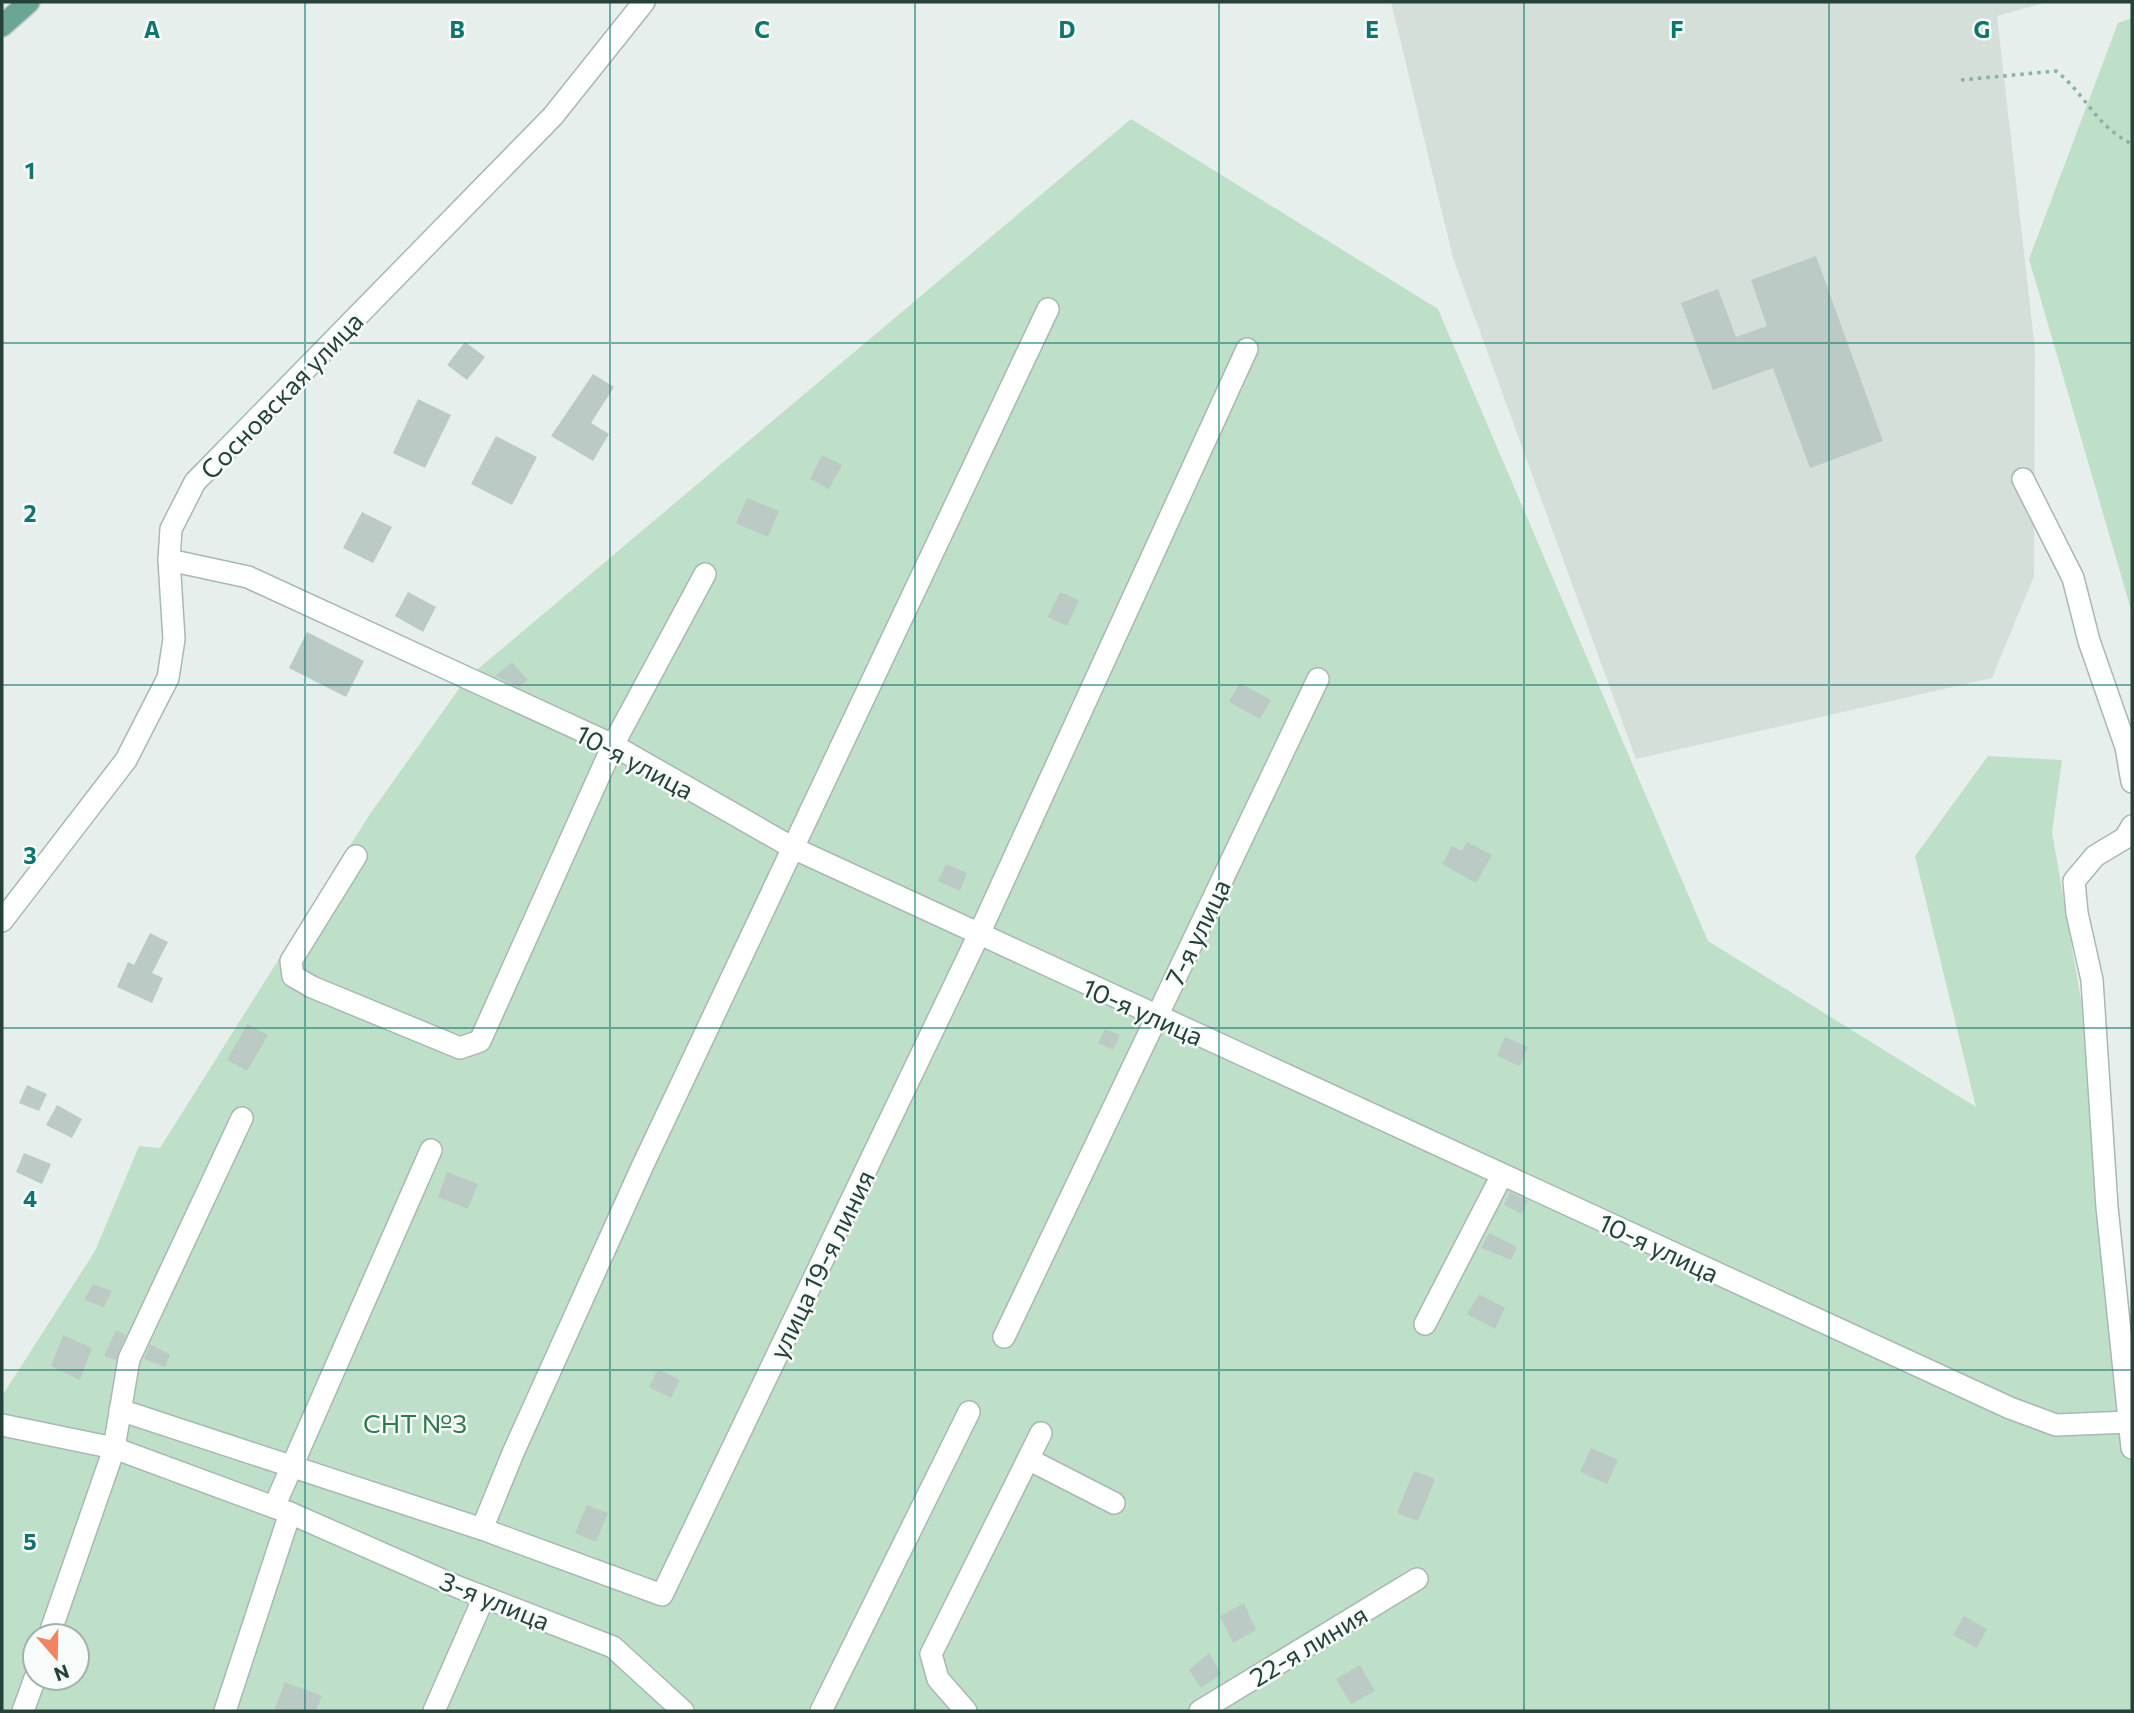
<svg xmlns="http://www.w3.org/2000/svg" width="2134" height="1713" font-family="Commissioner,sans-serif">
<rect width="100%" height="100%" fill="#e6efeb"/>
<!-- built -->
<polygon fill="#d4dfda" points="1391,2 2047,2 1997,16 2035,349 2034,576 1992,678 1636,759 1453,258"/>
<!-- green -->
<g fill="#bfe0c8" fill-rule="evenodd">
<polygon points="2132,18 2132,613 2029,259 2118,23"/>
<path d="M1131 119 1438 309 1708 941 1976 1107 1915 856 1988 756 2062 760 2052 832 2102 1121 2132 1454V1711H2V1396L95 1251 139 1146 160 1148 370 814 466 679ZM35 1636H77V1678H35Z"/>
</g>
<!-- building -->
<g fill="#bbcac4">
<polygon points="1816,256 1883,441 1810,468 1773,368 1713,390 1681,303 1718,289 1736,337 1767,326 1751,280"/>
<polygon points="465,342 485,357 467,380 447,365"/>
<polygon points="593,374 614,387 591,423 609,434 593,461 551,436"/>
<polygon points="418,399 451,415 425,468 393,453"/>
<polygon points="496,436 537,457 512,505 471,484"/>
<polygon points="822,455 842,465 829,489 810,479"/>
<polygon points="747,498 779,511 768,537 736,523"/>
<polygon points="362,512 392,527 373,563 343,548"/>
<polygon points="408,592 436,607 423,632 395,616"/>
<polygon points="1060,592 1079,600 1067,626 1048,617"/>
<polygon points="307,632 364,661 346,697 289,668"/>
<polygon points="512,662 528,680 519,687 495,676"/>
<polygon points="1240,683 1271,700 1260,719 1229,702"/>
<polygon points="1467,842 1492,855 1476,883 1442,864 1452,846 1462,851"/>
<polygon points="946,864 967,873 960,891 938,881"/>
<polygon points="150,933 168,942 152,973 163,978 152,1003 117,987 128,962 134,965"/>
<polygon points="247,1024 268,1035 247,1071 227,1060"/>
<polygon points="1105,1029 1120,1035 1113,1050 1098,1043"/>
<polygon points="1505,1037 1528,1047 1520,1066 1497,1056"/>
<polygon points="27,1085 47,1094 39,1111 19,1103"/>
<polygon points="57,1105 82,1119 72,1138 46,1125"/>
<polygon points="24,1153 51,1164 42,1184 16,1172"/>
<polygon points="447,1172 478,1184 468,1209 438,1197"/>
<polygon points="1510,1192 1528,1201 1521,1214 1504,1205"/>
<polygon points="1489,1233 1517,1247 1511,1260 1481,1248"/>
<polygon points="93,1284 112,1291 104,1307 84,1300"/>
<polygon points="1479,1294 1505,1308 1495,1329 1467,1314"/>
<polygon points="116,1330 126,1335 116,1360 104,1356"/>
<polygon points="63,1335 92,1348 80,1380 51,1366"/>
<polygon points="150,1344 170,1355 165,1367 144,1359"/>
<polygon points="658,1369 680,1380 671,1398 649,1387"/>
<polygon points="1591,1448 1618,1460 1607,1484 1580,1472"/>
<polygon points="1414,1471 1435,1479 1418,1521 1397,1513"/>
<polygon points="587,1505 608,1513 596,1542 575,1533"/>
<polygon points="1244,1603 1256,1630 1233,1643 1220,1616"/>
<polygon points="1964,1616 1987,1629 1977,1648 1953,1635"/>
<polygon points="1209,1653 1221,1674 1201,1688 1189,1670"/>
<polygon points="1360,1665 1375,1691 1351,1704 1336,1679"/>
<polygon points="285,1682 322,1696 316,1711 274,1711"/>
</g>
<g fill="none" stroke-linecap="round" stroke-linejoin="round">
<defs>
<g id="minor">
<polyline points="2023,479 2073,578 2089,641 2126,747 2132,782"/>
<polyline points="169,560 248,577 613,745 793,848 2010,1408 2056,1425 2129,1422"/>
<polyline points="2132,826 2125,838 2095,856 2074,881 2077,913 2092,980 2107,1207 2132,1448"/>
<polyline points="356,856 291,961 293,976 312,987 460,1048 480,1041 613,745 705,574"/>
<polyline points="2,921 126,760 168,678 174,639 169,560 171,529 195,482 553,116 644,2"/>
<polyline points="1425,1324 1502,1175"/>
<polyline points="1004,1337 1318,679"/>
<polyline points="120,1410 482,1529 662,1595 980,932 1247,349"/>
<polyline points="2,1425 114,1448 290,1513 458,1587 613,1647 683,1711"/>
<polyline points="114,1448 129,1359 242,1118"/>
<polyline points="1028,1459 1114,1503"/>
<polyline points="274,1507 431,1150"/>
<polyline points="482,1529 513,1453 642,1167 1048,309"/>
<polyline points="49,1636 114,1449"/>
<polyline points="23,1711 35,1678"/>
<polyline points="225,1711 290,1513"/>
<polyline points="434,1711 484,1597"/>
<polyline points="821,1711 969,1412"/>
<polyline points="966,1711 938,1679 931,1654 1041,1433"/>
<polyline points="1200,1711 1417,1579"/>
</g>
<polyline id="major" points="2,26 29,2"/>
</defs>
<!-- minor casing -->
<use href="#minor" stroke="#a8b8b2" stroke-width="24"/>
<!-- major casing -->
<use href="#major" stroke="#c2cac8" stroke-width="24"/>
<!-- path -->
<path stroke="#86b3a5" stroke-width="3.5" stroke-dasharray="3.5 5" stroke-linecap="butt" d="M1961 80 2056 71C2087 95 2094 125 2132 144"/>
<!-- minor -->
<use href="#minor" stroke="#fff" stroke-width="21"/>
<!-- major -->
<use href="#major" stroke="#6aa596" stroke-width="21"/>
</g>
<!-- grid -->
<path fill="none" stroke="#0f766e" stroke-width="2" stroke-opacity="0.55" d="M305 2V1711M610 2V1711M915 2V1711M1219 2V1711M1524 2V1711M1829 2V1711M2 343H2132M2 685H2132M2 1028H2132M2 1370H2132"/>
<g text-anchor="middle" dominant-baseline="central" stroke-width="5" stroke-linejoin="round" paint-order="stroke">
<!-- street labels -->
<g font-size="26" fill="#24423a" stroke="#f7fbf9">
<text transform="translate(281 395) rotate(-46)">Сосновская улица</text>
<text transform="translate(635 761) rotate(28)">10-я улица</text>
<text transform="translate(1197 932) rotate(-64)">7-я улица</text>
<text transform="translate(1143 1011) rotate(24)">10-я улица</text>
<text transform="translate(1659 1247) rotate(25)">10-я улица</text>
<text transform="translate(821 1264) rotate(-64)">улица 19-я линия</text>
<text transform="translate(495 1600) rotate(22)">3-я улица</text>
<text transform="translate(1308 1645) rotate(-31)">22-я линия</text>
</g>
<!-- park labels -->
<g font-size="26" fill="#2d7a4b" stroke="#f7fbf9">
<text x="415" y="1422">СНТ №3</text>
</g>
</g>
<g font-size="23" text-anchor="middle" font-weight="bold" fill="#0f766e" stroke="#f7fbf9" stroke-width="5" stroke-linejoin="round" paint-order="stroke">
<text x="152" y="38">A</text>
<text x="457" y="38">B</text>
<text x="762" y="38">C</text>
<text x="1067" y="38">D</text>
<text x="1372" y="38">E</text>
<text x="1677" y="38">F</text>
<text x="1982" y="38">G</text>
<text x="30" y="179">1</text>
<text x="30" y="522">2</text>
<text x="30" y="864">3</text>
<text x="30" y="1207">4</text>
<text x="30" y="1550">5</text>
</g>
<!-- border -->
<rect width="2134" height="1713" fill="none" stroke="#24423a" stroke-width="7"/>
<!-- north arrow -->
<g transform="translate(56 1657) rotate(160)"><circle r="33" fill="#f7fbf9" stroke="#a3b1ad" stroke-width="2"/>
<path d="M0-5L12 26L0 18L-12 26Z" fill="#f4845f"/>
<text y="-10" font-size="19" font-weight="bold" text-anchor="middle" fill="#24423a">N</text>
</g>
</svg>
